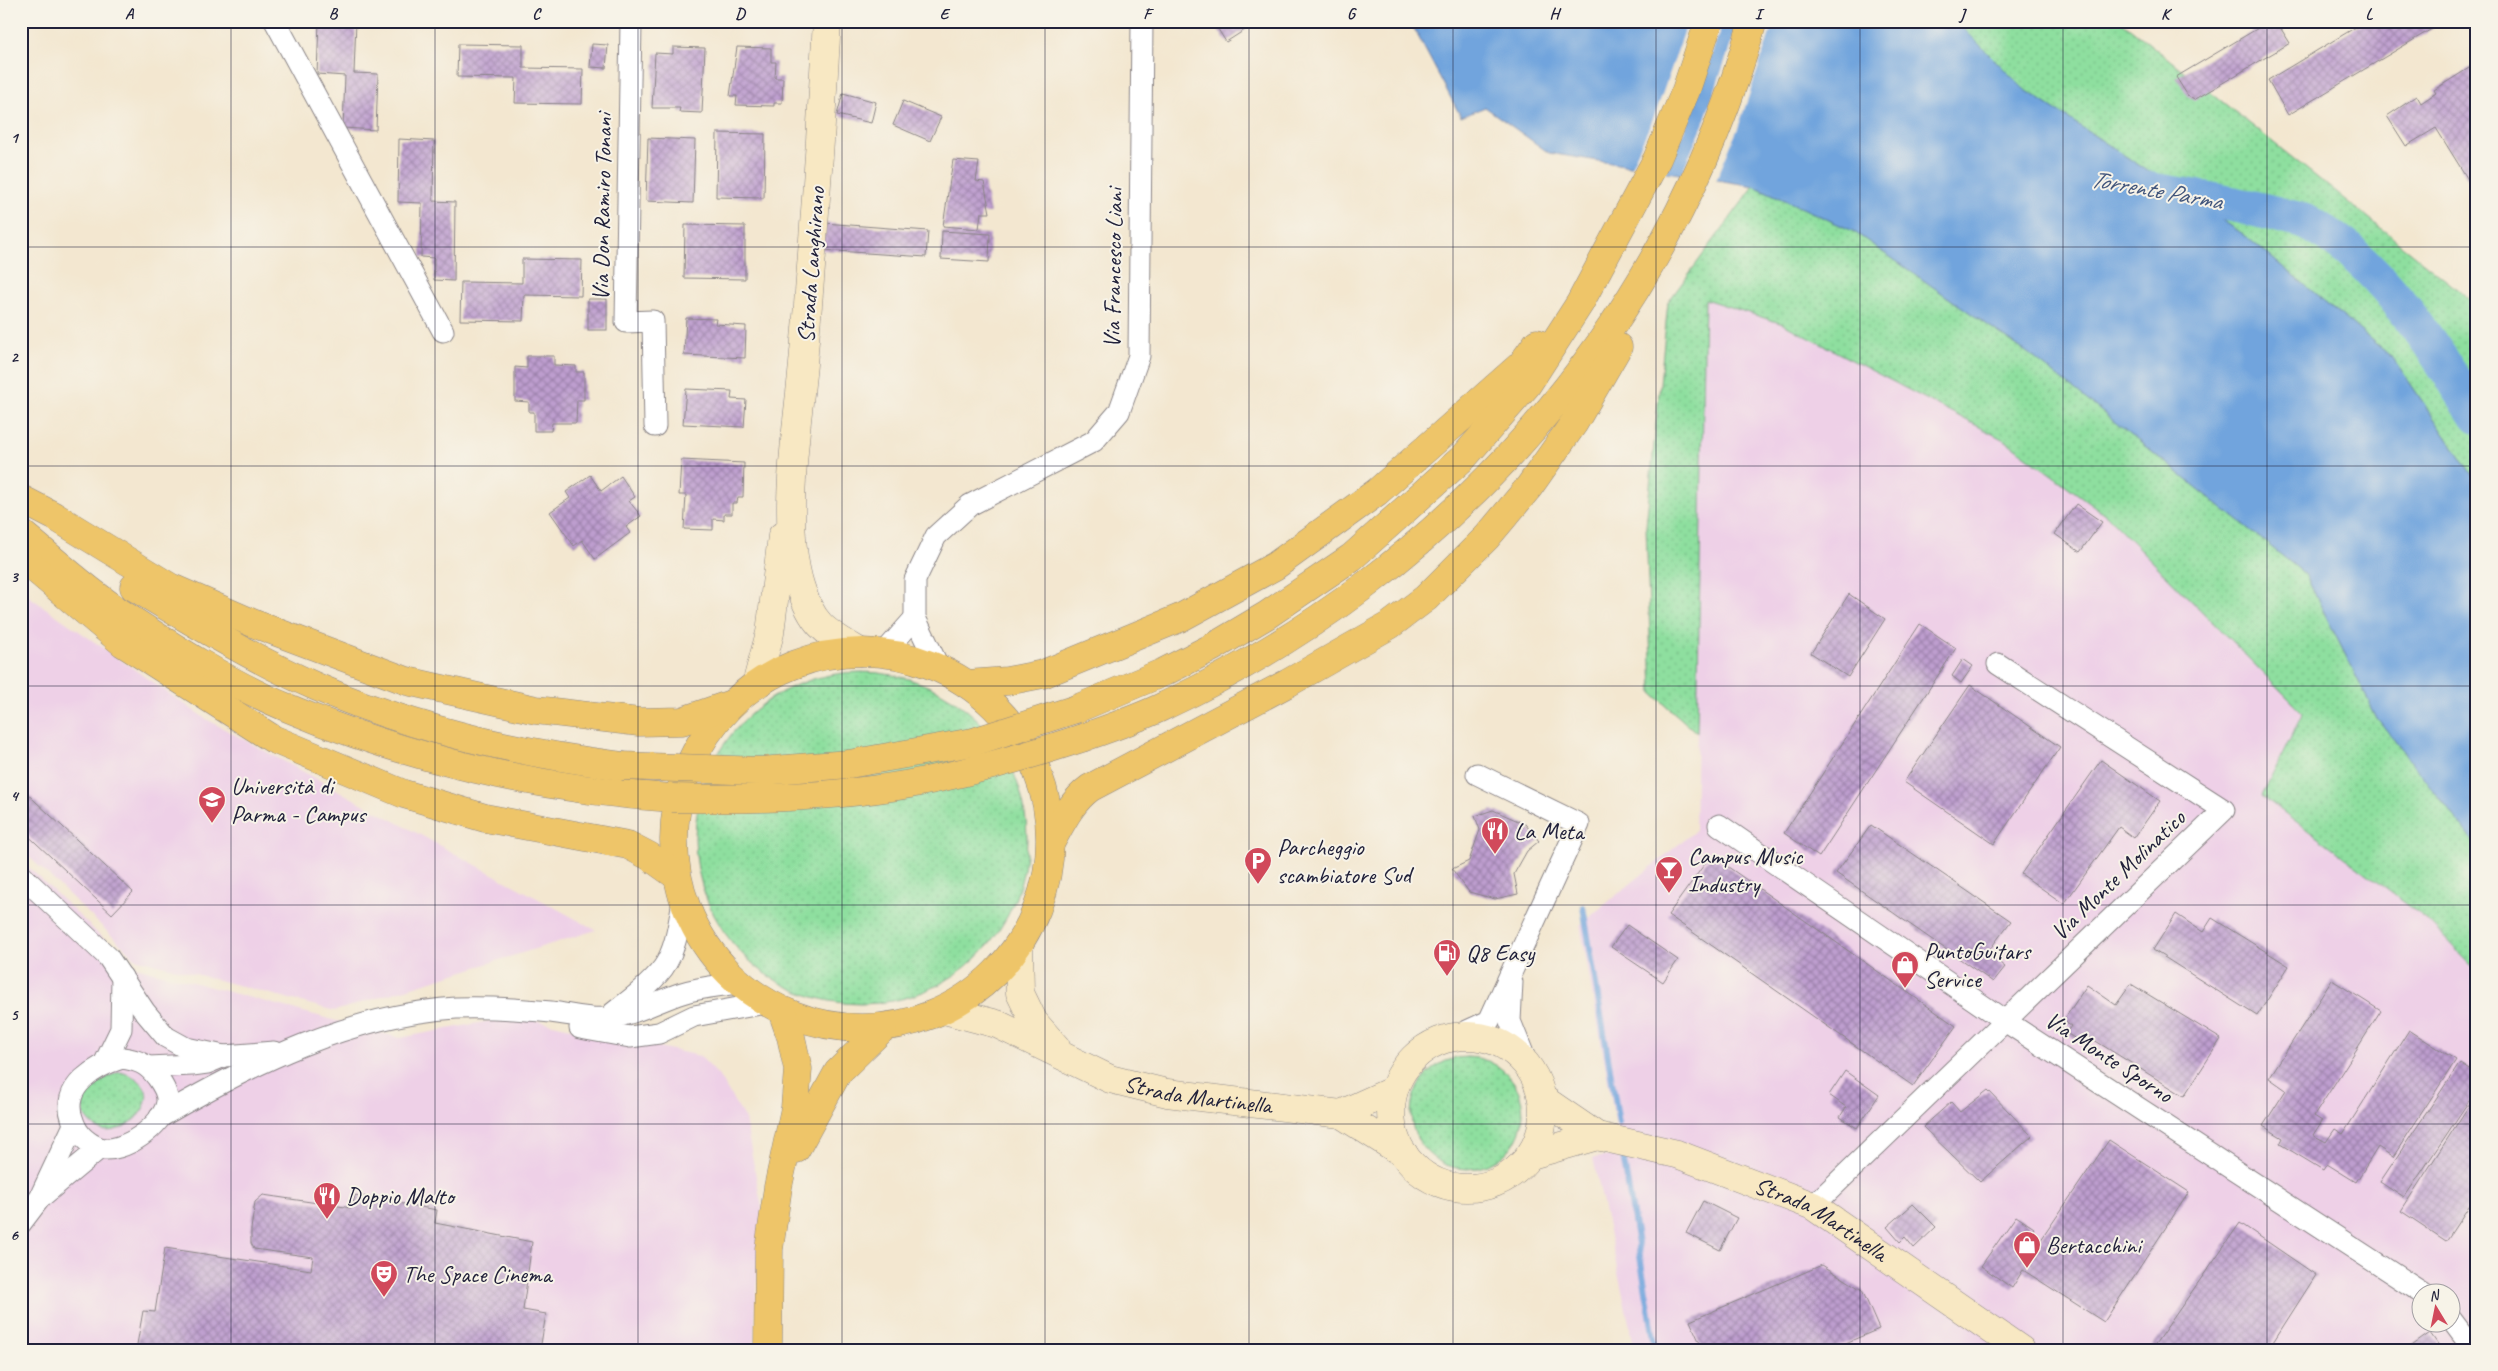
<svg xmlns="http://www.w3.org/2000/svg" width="2498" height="1371" font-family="Caveat,sans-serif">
<defs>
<pattern id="grass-dots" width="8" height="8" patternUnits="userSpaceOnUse" patternTransform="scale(1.25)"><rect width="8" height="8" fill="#8edf9f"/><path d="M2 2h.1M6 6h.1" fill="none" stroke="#7abf8a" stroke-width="1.8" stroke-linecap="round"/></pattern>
<pattern id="building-cross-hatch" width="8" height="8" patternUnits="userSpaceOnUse" patternTransform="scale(1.25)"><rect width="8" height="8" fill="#be9ecf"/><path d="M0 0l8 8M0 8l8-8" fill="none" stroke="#9a80a9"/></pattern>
</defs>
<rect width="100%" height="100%" fill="#f7f3e8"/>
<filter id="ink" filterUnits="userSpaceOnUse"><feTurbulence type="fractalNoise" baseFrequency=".02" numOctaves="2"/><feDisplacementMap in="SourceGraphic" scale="10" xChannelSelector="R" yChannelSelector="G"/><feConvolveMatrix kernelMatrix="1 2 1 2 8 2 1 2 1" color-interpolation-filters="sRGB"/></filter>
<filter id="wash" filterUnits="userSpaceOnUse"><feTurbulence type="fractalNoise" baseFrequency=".0096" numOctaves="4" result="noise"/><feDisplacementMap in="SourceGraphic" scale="20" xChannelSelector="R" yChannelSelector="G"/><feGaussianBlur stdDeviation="1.12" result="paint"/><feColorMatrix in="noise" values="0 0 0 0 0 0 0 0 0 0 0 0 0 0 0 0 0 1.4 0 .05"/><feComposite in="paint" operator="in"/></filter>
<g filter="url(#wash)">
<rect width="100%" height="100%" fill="#f3e7d0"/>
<!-- built -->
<g fill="#eed0e7" fill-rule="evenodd">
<path d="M1705 299 1783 324 2006 441 2106 515 2303 713 2262 796 2425 918 2477 971V1350H1635L1593 1158 1621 1155 1580 925 1695 831ZM2420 1294H2450V1324H2420Z"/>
<polygon points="21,591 206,719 596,930 335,1011 135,958 21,849"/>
<polygon points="21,860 132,966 400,1038 516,1016 700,1056 718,1075 745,1119 762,1208 753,1350 21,1350"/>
</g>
<!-- grass -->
<g fill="url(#grass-dots)" stroke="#58806d">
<polygon points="1956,21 2121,21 2477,305 2477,482 2393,358 2243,234 2024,89"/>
<polygon points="1754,186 1853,231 2032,356 2305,574 2377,718 2477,846 2477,971 2425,918 2262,796 2303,713 2106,515 2006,441 1783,324 1705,299 1697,733 1652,693 1646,526 1668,302"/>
<circle cx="861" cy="838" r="166"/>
<circle cx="1467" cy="1113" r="56"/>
<path d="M120 1072C182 1088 120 1148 94 1126 66 1104 97 1079 120 1072Z"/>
</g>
<!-- water -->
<polygon fill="#71a4dd" stroke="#4a638c" points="1410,21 1956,21 2024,89 2243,234 2393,358 2477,482 2477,846 2377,718 2305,574 2032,356 1853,231 1754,186 1549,153 1485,107 1461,117"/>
<!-- pier -->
<g fill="#f3e7d0">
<polygon points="1688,21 1723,21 1691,114 1665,174 1630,169 1656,112"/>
<polygon points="1739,21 1774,21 1738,128 1715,183 1680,177 1703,125"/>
</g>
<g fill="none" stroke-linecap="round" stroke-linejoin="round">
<!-- stream -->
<g stroke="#71a4dd" stroke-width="6">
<polyline points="1583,907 1619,1123"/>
<polyline points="1623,1156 1656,1350"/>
</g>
<!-- river -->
<path stroke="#71a4dd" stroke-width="36" d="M2138 188C2182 196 2228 201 2272 213 2282 216 2295 218 2305 222 2377 254 2436 351 2477 416"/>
</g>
<g id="blocks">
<!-- building -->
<g fill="url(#building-cross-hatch)">
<polygon points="319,21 356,21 354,73 378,74 376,130 343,128 345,76 317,74"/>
<polygon points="1213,21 1248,21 1251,26 1226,42"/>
<polygon points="2270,21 2276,21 2290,43 2194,100 2188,96 2176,77"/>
<polygon points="2366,21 2445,21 2288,115 2268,80"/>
<polygon points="458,44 523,45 523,68 583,69 582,104 515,103 516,78 457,77"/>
<polygon points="592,44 608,45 606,68 590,67"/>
<polygon points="673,47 705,48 702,113 679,112 680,108 652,108 655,53 673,54"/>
<polygon points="737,47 771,48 771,62 776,62 775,78 783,78 782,103 774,103 774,106 736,105 737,96 730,96"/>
<polygon points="2477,63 2477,194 2436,128 2406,146 2387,116 2417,96 2421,103 2436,93 2434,90"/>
<polygon points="843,93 876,102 871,123 837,115"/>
<polygon points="903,101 941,117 930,141 893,125"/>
<polygon points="717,133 765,134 764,198 716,197"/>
<polygon points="648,138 695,140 693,203 646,201"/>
<polygon points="399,139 434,141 433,201 455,202 454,281 434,280 434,258 421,257 422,203 398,202"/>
<polygon points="953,160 979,162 976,181 984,182 990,213 981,213 979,229 943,226"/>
<polygon points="824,223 928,231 926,257 822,250"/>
<polygon points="685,225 745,226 745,279 684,278"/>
<polygon points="942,231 990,234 989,262 941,259"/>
<polygon points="522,259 582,260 581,296 524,295 523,321 460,320 461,282 522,283"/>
<rect x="588" y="299" width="19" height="31"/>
<polygon points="686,318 716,319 715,324 746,326 745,358 684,355"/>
<polygon points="527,356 554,356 554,365 576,366 576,372 584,372 584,400 577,400 576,423 552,423 551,431 534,431 534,412 529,412 529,402 515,401 515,367 527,368"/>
<polygon points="686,389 732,391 731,399 746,400 744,427 683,424"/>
<polygon points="681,460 744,463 743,497 738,497 737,503 732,503 732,514 724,514 724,520 713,519 713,530 684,529 686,495 679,495"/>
<polygon points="590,475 601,491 621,476 635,497 629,501 641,516 626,527 630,533 595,559 582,540 574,546 550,512 570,498 566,492"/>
<polygon points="2076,504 2102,522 2080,552 2055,534"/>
<polygon points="1849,594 1885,619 1848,677 1811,653"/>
<polygon points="1920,624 1956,648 1819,857 1784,833"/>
<polygon points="1963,659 1973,666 1961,683 1952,676"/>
<polygon points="1970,685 2060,747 1994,844 1904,782"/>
<polygon points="2101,760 2160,801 2134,838 2119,827 2064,904 2021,874"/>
<polygon points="21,788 133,892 112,914 21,829"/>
<polygon points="1493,810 1525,824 1539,841 1527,851 1514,874 1518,894 1495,899 1469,892 1452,869 1469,861 1480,830 1475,816"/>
<polygon points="1871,825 2011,921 1987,953 2005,967 1993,982 1836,873"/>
<polygon points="1711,855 1956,1026 1913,1086 1668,915"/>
<polygon points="2176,914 2203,932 2212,918 2289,966 2257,1016 2153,950"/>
<polygon points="1627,925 1678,960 1663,982 1611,947"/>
<polygon points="2332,980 2381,1011 2314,1116 2322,1121 2313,1135 2326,1142 2335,1129 2343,1134 2409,1030 2456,1060 2393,1157 2378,1147 2356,1182 2327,1164 2323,1170 2280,1144 2283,1138 2263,1126 2286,1090 2269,1078"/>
<polygon points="2131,984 2221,1039 2184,1096 2086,1035 2081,1042 2066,1033 2071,1026 2063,1021 2087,985 2116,1005"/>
<polygon points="2460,1063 2477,1074 2477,1089 2404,1198 2380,1182"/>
<polygon points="1845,1071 1879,1095 1857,1128 1840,1117 1846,1107 1829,1095"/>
<polygon points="1988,1090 2032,1136 1980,1182 1923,1127 1951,1102 1960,1112"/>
<polygon points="2477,1093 2477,1194 2446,1241 2401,1211"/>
<polygon points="2109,1140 2189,1192 2104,1322 2023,1270 2012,1288 1981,1266 2016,1216 2034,1228 2025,1244 2034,1250"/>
<polygon points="263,1195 352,1208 355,1195 437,1210 435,1223 532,1242 523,1310 546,1314 540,1350 136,1350 143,1311 155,1312 165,1248 311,1270 313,1257 254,1249 251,1243 251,1229 255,1202"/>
<polygon points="1703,1201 1737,1218 1720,1250 1686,1233"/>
<polygon points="1913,1204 1936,1227 1914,1248 1905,1237 1900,1242 1887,1227"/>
<polygon points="2240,1223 2316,1275 2268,1350 2151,1350"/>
<polygon points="1822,1265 1862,1290 1879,1329 1829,1350 1703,1350 1690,1321"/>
<polygon points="2430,1333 2442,1350 2406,1350"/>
</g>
</g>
</g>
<g filter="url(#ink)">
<use href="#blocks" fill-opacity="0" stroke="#8a8486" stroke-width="1"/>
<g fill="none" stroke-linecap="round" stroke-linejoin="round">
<defs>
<g id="street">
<polyline points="275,21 443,331"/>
<polyline points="631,21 626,322 653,321 655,426"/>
<polyline points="884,653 915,618"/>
<polyline points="939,668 915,618 915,580 936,536 970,505 1094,441 1119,412 1139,356 1142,21"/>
<polyline points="1719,825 2005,1021 2424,1294"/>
<polyline points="21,875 108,957 145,1012 166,1037 186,1048 224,1056"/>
<polyline points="1512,982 1510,1021 1528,1066"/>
<path d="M613 1013C630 1000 650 985 663 968 676 950 679 923 683 901"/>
<polyline points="580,1028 630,1037 659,1033 694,1016 766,1003"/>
<polyline points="1452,1038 1489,1021 1579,824 1477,774"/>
<path d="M122 1058C138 1060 147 1064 157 1077 162 1084 168 1093 167 1102 164 1125 122 1155 99 1148 95 1146 89 1143 86 1140 79 1135 74 1125 72 1118 61 1086 96 1066 122 1058Z"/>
<polyline points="104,1064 121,1029 122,977"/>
<polyline points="149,1067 192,1065 207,1063 224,1056 274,1052"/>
<path d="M160 1117C251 1064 349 1015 456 1008 487 1007 520 1009 551 1012 569 1014 589 1020 607 1018 634 1015 657 1001 682 993 700 987 720 986 738 983"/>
<polyline points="42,1193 74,1125"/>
<polyline points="1813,1206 2224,810 1998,664"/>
<polyline points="21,1223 40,1198 100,1148"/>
<polyline points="2450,1318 2474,1350"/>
</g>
<g id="secondary">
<path d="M827 21C821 136 813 250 803 364 797 430 781 521 800 585 812 626 826 632 860 652"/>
<polyline points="756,685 770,633 782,536"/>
<polyline points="1019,945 1020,993 1034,1022 1056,1047"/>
<path id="s1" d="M944 1010 997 1024 1110 1079 1167 1093 1341 1114 1404 1154"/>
<circle cx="1467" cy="1112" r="76"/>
<path id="s2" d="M1543 1099 1597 1136 1677 1154 1813 1206 2021 1350"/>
<polyline points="1341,1114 1394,1090"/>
<polyline points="1531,1155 1597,1136"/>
</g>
<g id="primary">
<circle cx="862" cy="840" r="188"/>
<polyline points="796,1149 838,1072 883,1028"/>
<polyline points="768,1350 769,1249 778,1187 795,1108 798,1069 791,1037 782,1011"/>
</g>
<g id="highway">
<polyline points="21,499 54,516 170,587 255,624 407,681 536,710 639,722 682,721 731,704"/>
<path d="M21 533C53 559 84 588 118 611 171 646 230 684 288 708 409 759 541 790 672 798"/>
<polyline points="21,557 123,643 273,739 404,794 485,818 628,845 649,856 677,876"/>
<path d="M134 587C194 623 253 659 317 687 413 729 519 753 622 766"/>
<polyline points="967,684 1007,681 1043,674 1180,618 1275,566 1377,492 1522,364 1537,343"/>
<polyline points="1076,709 1164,672 1213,647 1267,615 1352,557 1464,457 1527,385 1580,303 1657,159 1686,90 1709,21"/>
<path d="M1085 737C1112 727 1140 718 1166 705 1451 571 1668 326 1753 21"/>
<path d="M1051 842C1062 822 1072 801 1090 788L1288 683 1390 625 1426 598 1487 537 1529 487 1574 423 1618 347"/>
</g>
</defs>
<!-- street casing -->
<use href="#street" stroke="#8a8486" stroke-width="23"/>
<!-- secondary casing -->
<use href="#secondary" stroke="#8a8486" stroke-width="29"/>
<!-- primary casing -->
<use href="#primary" stroke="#8a8486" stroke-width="29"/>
<!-- highway casing -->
<use href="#highway" stroke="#8a8486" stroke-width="29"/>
<!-- street -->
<use href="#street" stroke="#fff" stroke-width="21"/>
<!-- secondary -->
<use href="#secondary" stroke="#f8e8c3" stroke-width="28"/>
<!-- primary -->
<use href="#primary" stroke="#eec569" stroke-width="28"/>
<!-- highway -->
<use href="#highway" stroke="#eec569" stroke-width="28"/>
<defs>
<g id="highway-bridge">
<polyline points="622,766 761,771 849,764 973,742 1076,709"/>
<path d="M672 798C751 800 831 798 910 784 969 773 1028 756 1085 737"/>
</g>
</defs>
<!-- highway-bridge casing -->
<use href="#highway-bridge" stroke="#8a8486" stroke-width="29" stroke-linecap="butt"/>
<!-- highway-bridge -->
<use href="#highway-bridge" stroke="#eec569" stroke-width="28"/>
</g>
</g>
<!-- grid -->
<path fill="none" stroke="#22223b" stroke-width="1" stroke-opacity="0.55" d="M231 21V1350M435 21V1350M638 21V1350M842 21V1350M1045 21V1350M1249 21V1350M1453 21V1350M1656 21V1350M1860 21V1350M2063 21V1350M2267 21V1350M21 247H2477M21 466H2477M21 686H2477M21 905H2477M21 1124H2477"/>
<!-- icons -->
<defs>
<symbol id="university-pin" viewBox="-11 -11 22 30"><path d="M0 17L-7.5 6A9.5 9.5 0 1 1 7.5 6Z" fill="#d1495b" stroke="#f7f3e8"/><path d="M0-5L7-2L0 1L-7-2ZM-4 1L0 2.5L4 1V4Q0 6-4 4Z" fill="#fff"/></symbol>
<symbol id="restaurant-pin" viewBox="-11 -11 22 30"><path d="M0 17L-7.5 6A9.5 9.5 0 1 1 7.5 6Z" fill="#d1495b" stroke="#f7f3e8"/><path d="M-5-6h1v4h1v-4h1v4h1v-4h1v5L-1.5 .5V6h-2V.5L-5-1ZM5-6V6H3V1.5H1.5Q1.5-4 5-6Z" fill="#fff"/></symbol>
<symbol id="parking-pin" viewBox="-11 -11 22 30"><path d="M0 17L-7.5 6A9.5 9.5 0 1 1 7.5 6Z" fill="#d1495b" stroke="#f7f3e8"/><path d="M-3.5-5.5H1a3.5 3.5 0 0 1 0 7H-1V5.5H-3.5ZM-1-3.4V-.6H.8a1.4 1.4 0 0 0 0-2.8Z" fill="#fff"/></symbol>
<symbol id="bar-pin" viewBox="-11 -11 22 30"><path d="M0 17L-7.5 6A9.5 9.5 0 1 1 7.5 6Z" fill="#d1495b" stroke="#f7f3e8"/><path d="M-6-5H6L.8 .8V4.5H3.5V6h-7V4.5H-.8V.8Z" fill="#fff"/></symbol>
<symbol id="fuel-pin" viewBox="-11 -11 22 30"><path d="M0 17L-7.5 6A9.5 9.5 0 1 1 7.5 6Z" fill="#d1495b" stroke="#f7f3e8"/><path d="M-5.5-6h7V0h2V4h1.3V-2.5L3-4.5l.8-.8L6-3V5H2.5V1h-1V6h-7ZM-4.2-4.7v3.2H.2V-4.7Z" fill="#fff"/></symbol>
<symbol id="shop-pin" viewBox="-11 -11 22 30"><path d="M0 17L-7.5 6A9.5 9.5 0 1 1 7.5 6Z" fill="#d1495b" stroke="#f7f3e8"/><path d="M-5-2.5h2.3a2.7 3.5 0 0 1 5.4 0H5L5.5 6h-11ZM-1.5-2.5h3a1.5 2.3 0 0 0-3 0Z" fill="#fff"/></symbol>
<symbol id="theatre-pin" viewBox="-11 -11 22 30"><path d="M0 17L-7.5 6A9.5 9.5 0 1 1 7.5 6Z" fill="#d1495b" stroke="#f7f3e8"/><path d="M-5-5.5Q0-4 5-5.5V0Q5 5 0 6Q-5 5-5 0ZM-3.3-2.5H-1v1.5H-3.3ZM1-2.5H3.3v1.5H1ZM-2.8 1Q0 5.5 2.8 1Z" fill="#fff"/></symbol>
</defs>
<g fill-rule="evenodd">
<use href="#university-pin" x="196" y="784" width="32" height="43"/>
<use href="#restaurant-pin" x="1479" y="815" width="32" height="43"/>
<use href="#parking-pin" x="1242" y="845" width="32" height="43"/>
<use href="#bar-pin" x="1653" y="854" width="32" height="43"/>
<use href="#fuel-pin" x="1431" y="937" width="32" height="43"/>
<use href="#shop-pin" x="1889" y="949" width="32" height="43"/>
<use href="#restaurant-pin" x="311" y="1180" width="32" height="43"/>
<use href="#shop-pin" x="2011" y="1229" width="32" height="43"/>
<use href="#theatre-pin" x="368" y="1258" width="32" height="43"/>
</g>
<g text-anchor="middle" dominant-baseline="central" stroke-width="4" stroke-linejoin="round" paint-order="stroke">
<!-- street labels -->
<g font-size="24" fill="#22223b" stroke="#f7f3e8">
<text transform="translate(602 207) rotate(-89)">Via Don Ramiro Tonani</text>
<text transform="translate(811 265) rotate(-86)">Strada Langhirano</text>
<text transform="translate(1113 268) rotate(-89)">Via Francesco Liani</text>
<text transform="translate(2118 875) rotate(-44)">Via Monte Molinatico</text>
<text transform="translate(2109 1057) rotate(33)">Via Monte Sporno</text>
<text stroke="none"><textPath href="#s1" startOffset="270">Strada Martinella</textPath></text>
<text stroke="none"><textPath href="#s2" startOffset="306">Strada Martinella</textPath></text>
</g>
<!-- poi labels -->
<g font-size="24" fill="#22223b" stroke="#f7f3e8" text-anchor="start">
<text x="231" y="786">Università di<tspan x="231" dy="28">Parma - Campus</tspan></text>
<text x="1514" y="831">La Meta</text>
<text x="1277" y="847">Parcheggio<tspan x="1277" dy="28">scambiatore Sud</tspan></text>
<text x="1688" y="856">Campus Music<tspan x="1688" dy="28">Industry</tspan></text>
<text x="1924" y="951">PuntoGuitars<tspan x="1924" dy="28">Service</tspan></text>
<text x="1466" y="953">Q8 Easy</text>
<text x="346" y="1196">Doppio Malto</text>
<text x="2046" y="1245">Bertacchini</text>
<text x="403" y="1274">The Space Cinema</text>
</g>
<!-- water labels -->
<g font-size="25" font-style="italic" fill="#42567c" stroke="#f7f3e8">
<text transform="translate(2156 190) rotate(10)">Torrente Parma</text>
</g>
</g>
<!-- margin -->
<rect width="2498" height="1371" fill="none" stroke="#f7f3e8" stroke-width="55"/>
<!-- north arrow -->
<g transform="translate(2436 1308) rotate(350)"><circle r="24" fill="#f7f3e8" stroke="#a29fa3"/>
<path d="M0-4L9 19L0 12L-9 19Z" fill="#d1495b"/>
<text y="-8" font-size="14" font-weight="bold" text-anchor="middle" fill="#22223b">N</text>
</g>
<rect x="28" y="28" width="2442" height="1316" fill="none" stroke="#22223b" stroke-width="2"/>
<g font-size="16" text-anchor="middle" font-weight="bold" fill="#22223b">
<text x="129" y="19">A</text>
<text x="333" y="19">B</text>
<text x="536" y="19">C</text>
<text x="740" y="19">D</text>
<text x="944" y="19">E</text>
<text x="1147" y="19">F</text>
<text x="1351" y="19">G</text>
<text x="1554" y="19">H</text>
<text x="1758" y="19">I</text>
<text x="1962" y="19">J</text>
<text x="2165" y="19">K</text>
<text x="2369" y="19">L</text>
<text x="14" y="143">1</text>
<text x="14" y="362">2</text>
<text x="14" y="582">3</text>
<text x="14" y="801">4</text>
<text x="14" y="1020">5</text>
<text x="14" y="1240">6</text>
</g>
</svg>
